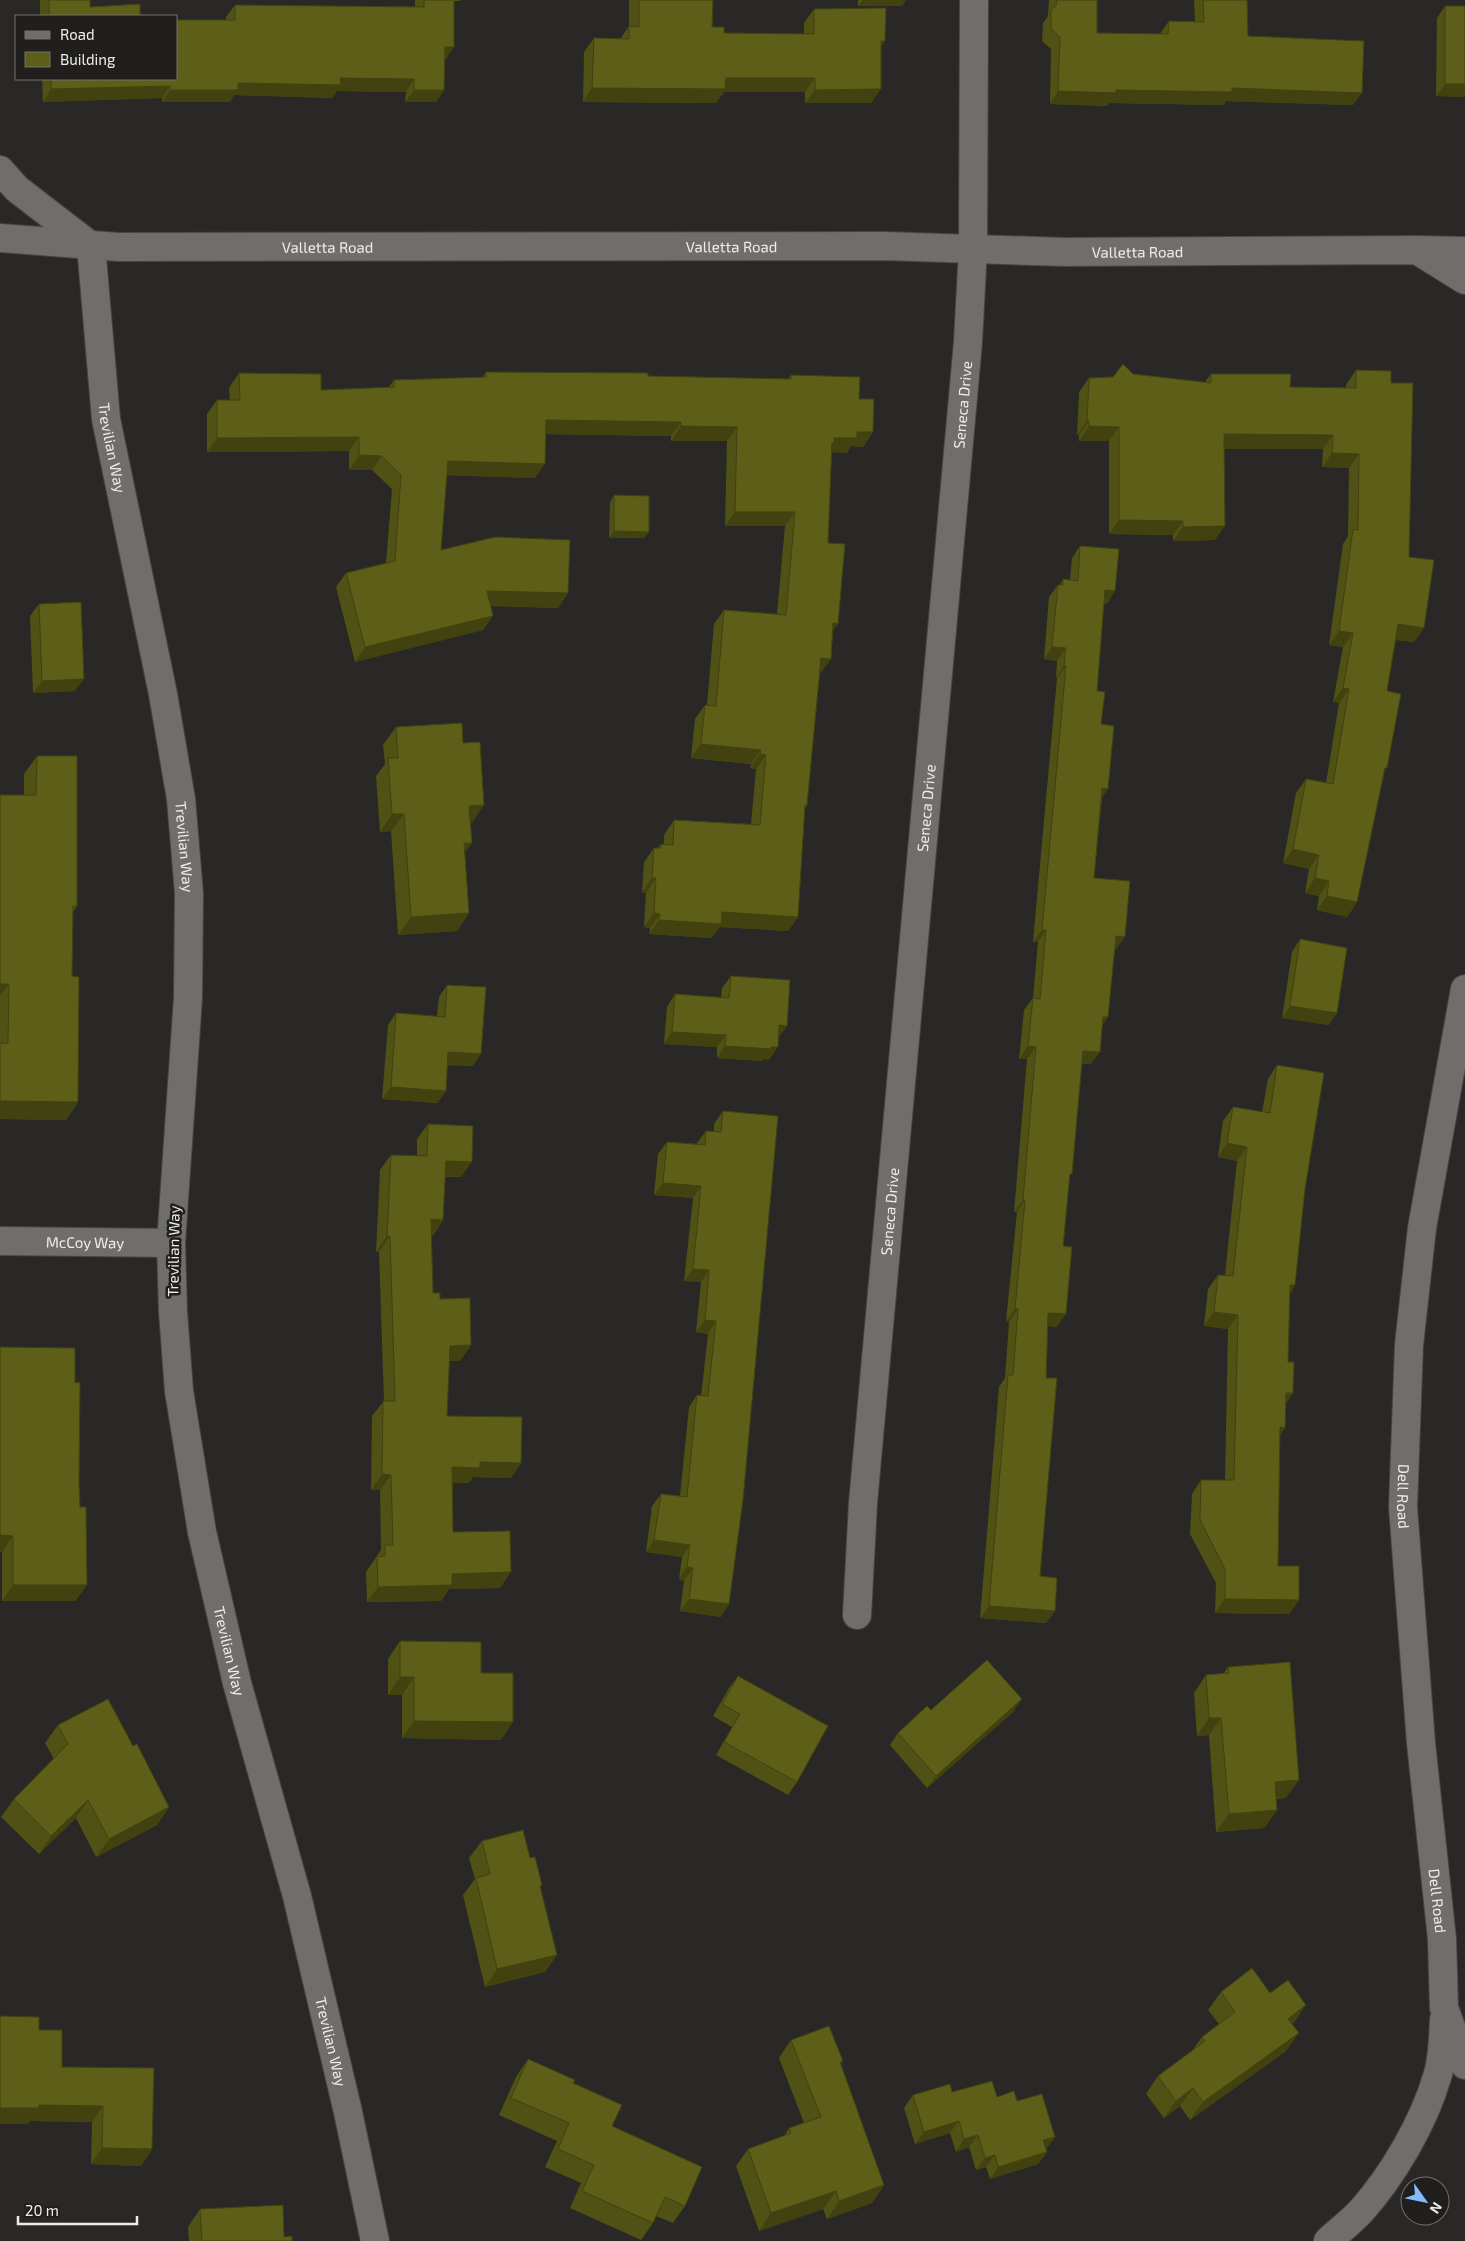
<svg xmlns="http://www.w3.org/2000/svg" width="1465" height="2241" font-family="'Exo 2',sans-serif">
<rect width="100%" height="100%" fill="#2a2826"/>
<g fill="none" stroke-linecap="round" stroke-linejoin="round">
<defs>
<g id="minor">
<path id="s1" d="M0 170 17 189 91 246 106 419 163 694 181 799 189 893 188 998 171 1243 173 1312 179 1391 202 1532 237 1683 297 1896 348 2112 375 2241"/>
<path id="s2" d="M0 238 118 247 884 246 1065 252 1417 250 1465 251"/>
<polyline points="1420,252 1465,280"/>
<path id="s3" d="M1465 989 1422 1228 1409 1345 1403 1507 1421 1743 1442 1939 1444 2008 1465 2065"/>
<path id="s4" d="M0 1241 171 1243"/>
<path id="s5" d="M857 1615 863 1503 968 342 973 249 974 0"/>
<path d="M1328 2241C1339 2231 1352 2221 1362 2210 1393 2175 1424 2122 1437 2077 1443 2059 1443 2038 1444 2020"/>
</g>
</defs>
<!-- minor casing -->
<use href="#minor" stroke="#484644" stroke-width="30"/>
<!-- minor -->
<use href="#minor" stroke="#706e6b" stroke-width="28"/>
</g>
<!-- wall -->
<g fill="#505114">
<polygon points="40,0 90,0 90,7 140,16 40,16"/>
<polygon points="415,0 461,0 460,1 454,1 446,59 445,59 444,90 436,102 405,102 406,92 337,91 332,98 234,95 230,102 162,102 162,98 43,102 42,79 176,79 226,20 226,17 235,5 415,7"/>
<polygon points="629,0 713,0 712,27 724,33 804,34 804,23 814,9 881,48 871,103 805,103 805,92 724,92 716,103 583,102 584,52 594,38 620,39 629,26"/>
<polygon points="858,0 906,0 902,6 858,6"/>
<polygon points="1049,0 1097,0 1097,33 1160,34 1169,21 1195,22 1194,0 1247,0 1248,36 1353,105 1226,101 1224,105 1109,103 1107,106 1050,104 1051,49 1042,41 1043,23 1048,16"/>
<polygon points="1445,6 1465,97 1436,96 1437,18"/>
<polygon points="1356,370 1391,383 1409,557 1414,642 1396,640 1387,691 1384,773 1357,902 1347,917 1317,910 1319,896 1305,893 1309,869 1283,863 1296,793 1306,779 1326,783 1339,703 1333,702 1343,647 1329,645 1343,544 1348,536 1349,468 1322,467 1323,449 1224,449 1215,540 1173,541 1173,535 1109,534 1109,441 1079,441 1079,435 1077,435 1079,392 1089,378 1113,377 1133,374 1205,382 1211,374 1290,387 1346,388 1346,385"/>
<polygon points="486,372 788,379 791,375 859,399 873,432 863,447 851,446 847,453 831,452 828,543 833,632 831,659 820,673 807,805 805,809 798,917 788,931 720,927 711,938 649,934 650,928 644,927 646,893 642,892 644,862 654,848 658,848 661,844 664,845 664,835 674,820 751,824 756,769 750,768 751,764 691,758 695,719 705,705 707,705 714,624 724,610 777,614 785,526 725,526 727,441 671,441 671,436 545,434 535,478 446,475 441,550 568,593 558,608 490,606 493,616 483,630 355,662 336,587 346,573 386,563 392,489 372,470 349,470 349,451 207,452 207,414 217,400 230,400 229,388 239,373 321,390 388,388 394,380 483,377"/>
<polygon points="614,495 649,532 644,538 609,538 610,502"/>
<polygon points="1080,546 1107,604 1104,603 1097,691 1101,724 1102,798 1094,878 1116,949 1114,949 1108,1017 1102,1026 1091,1064 1082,1064 1069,1178 1057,1327 1048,1326 1040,1576 1055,1611 1046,1623 980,1618 999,1387 1005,1378 1009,1322 1006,1321 1017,1212 1014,1212 1027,1059 1019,1059 1024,1010 1033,998 1038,942 1033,942 1057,678 1056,678 1057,661 1044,659 1049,597 1058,585 1060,585 1063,579 1070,580 1072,558"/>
<polygon points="39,604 75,691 33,693 30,616"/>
<polygon points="396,727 463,743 472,823 470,823 465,852 469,913 457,931 398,935 391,831 380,832 376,776 385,764 383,745"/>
<polygon points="37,756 77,906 73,912 72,976 78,1102 66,1120 0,1119 0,795 24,795 24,774"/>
<polygon points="1300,939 1329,1025 1282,1018 1292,952"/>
<polygon points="731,976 787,1026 778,1038 769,1060 764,1059 762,1061 717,1058 717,1047 664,1044 667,1007 675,994 721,998 722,988"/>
<polygon points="447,985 473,1066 447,1065 446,1091 437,1103 382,1099 388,1025 396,1013 437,1016 439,997"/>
<polygon points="1277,1065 1305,1189 1295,1285 1290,1294 1288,1362 1293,1393 1286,1403 1280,1435 1278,1566 1299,1600 1289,1614 1215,1613 1216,1583 1190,1534 1192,1494 1201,1480 1225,1480 1228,1329 1204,1326 1208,1289 1218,1275 1225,1275 1237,1161 1218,1157 1223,1121 1233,1107 1262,1112 1268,1079"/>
<polygon points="723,1111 721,1617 680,1611 684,1581 679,1579 682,1557 646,1552 652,1506 661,1494 680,1496 689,1407 697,1395 701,1396 708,1334 696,1332 701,1282 684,1281 693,1198 654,1195 658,1154 667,1142 697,1144 697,1143 706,1131 714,1131 714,1124"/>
<polygon points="428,1124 461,1177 445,1177 443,1220 433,1236 431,1235 433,1293 440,1299 471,1345 460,1361 449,1361 447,1416 521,1463 511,1478 473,1477 469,1483 452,1483 453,1532 500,1588 449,1589 441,1601 367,1602 366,1572 381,1550 380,1490 371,1490 372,1416 384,1401 379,1252 376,1252 380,1170 391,1155 417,1156 417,1139"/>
<polygon points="75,1383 80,1507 87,1585 75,1601 2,1601 2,1552"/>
<polygon points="400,1641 481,1673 501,1740 402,1738 402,1695 388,1695 388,1659"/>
<polygon points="1228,1667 1286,1798 1276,1799 1277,1810 1264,1828 1216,1832 1209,1735 1197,1736 1194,1693 1206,1675 1224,1673"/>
<polygon points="738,1676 797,1782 788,1795 716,1755 732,1727 713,1716 729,1688"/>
<polygon points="931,1710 1013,1712 927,1788 890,1745 898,1733"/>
<polygon points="58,1725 133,1746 169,1807 157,1825 96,1857 76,1818 39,1854 1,1817 14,1799 54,1759 45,1743"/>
<polygon points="482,1841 530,1858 540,1887 557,1955 545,1972 485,1987 463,1895 475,1879 469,1858"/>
<polygon points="1221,1992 1270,1993 1294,2023 1292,2024 1286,2051 1190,2120 1180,2106 1164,2118 1146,2094 1158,2076 1192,2051 1202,2037 1219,2024 1208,2010"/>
<polygon points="39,2030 62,2067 152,2149 141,2166 91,2164 92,2122 30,2121 27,2124"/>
<polygon points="791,2040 843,2061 841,2064 884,2185 872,2203 827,2219 823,2209 759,2231 736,2166 748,2149 784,2136 789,2128 804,2123 779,2058"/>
<polygon points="528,2059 573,2083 685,2206 673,2223 656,2216 653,2223 641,2240 570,2208 581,2183 545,2167 557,2141 499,2115 516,2077"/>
<polygon points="952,2092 997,2097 1017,2101 1055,2137 1046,2149 1047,2152 1038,2164 990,2179 986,2167 976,2170 969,2147 956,2152 950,2133 915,2144 904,2108 913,2095"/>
<polygon points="200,2209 284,2237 292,2241 189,2241 188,2227"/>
</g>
<!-- shaded-wall -->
<g fill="#414210">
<polygon points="863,0 906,0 902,6 858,6"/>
<polygon points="881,41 885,41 876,55"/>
<polygon points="445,47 454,47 446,59 437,59"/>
<polygon points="340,78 414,79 406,92 337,91 332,98 234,95 230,102 162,102 170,90 238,83"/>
<polygon points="726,78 815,78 805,92 724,92 716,103 583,102 592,88"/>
<polygon points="1445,84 1465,84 1465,97 1436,96"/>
<polygon points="170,86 162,98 43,102 51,89"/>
<polygon points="1232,88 1362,93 1353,105 1226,101 1224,105 1109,103 1107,106 1050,104 1058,91"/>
<polygon points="881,89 871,103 805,103 815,90"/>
<polygon points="414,90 444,90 436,102 405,102"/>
<polygon points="546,420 681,422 671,436 536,434"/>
<polygon points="1087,421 1089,421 1079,435 1077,435"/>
<polygon points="681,426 737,427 727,441 671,441"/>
<polygon points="1089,426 1119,427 1109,441 1079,441"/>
<polygon points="857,432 873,432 863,447 851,446 847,453 828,452 834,438"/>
<polygon points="1224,434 1333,435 1323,449 1214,449"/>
<polygon points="359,437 349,451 207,452 217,438"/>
<polygon points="1332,453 1359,454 1349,468 1322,467"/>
<polygon points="359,455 382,456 372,470 349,470"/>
<polygon points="448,461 545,464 535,478 438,475"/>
<polygon points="735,512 795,512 785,526 725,526"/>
<polygon points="1119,520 1183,521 1173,535 1109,534"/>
<polygon points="1225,526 1215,540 1173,541 1183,527"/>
<polygon points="614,531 649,532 644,538 609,538"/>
<polygon points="1105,590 1115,591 1107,604 1097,603"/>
<polygon points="487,591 568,593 558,608 477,605"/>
<polygon points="493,616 483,630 355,662 365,647"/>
<polygon points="833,623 838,624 828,638"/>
<polygon points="1398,624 1424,628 1414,642 1388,639"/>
<polygon points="1339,631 1353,633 1343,647 1329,645"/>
<polygon points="1052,647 1066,648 1057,661 1044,659"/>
<polygon points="821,658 831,659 821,673 811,672"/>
<polygon points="1064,665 1066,666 1057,678 1056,678"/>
<polygon points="84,679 75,691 33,693 42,681"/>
<polygon points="1343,688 1349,689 1339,703 1333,702"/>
<polygon points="701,744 761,750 751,764 691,758"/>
<polygon points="760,754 766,755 756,769 750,768"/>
<polygon points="1102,788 1108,789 1100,801"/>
<polygon points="484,805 472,823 456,824 469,806"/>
<polygon points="392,814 404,814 391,831 380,832"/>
<polygon points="464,843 472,843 459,861"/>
<polygon points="1293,849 1319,855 1309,869 1283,863"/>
<polygon points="652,878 656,878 646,893 642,892"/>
<polygon points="1315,878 1329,881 1319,896 1305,893"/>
<polygon points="1327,896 1357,902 1347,917 1317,910"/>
<polygon points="722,912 798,917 788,931 720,927 711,938 649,934 659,920"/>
<polygon points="469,913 457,931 398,935 411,917"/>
<polygon points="654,913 660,914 650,928 644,927"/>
<polygon points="1042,930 1046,930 1038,942 1033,942"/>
<polygon points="1116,936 1125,937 1116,949 1107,948"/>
<polygon points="0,984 9,984 0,996"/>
<polygon points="1290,1006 1337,1013 1329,1025 1282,1018"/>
<polygon points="1103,1017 1108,1017 1100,1029"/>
<polygon points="779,1025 787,1026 778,1038"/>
<polygon points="672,1032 726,1035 717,1047 664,1044"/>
<polygon points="725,1046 771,1047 778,1047 769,1060 764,1059 762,1061 717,1058"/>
<polygon points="1028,1046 1036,1047 1027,1059 1019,1059"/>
<polygon points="1083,1051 1100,1052 1091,1064 1074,1063"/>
<polygon points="448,1052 481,1054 473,1066 439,1065"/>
<polygon points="391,1087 446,1091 437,1103 382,1099"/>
<polygon points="0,1101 78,1102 66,1120 0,1119"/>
<polygon points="1227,1143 1247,1147 1237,1161 1218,1157"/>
<polygon points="446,1161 472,1162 461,1177 435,1176"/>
<polygon points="663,1183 701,1186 693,1198 654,1195"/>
<polygon points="1023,1200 1025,1200 1017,1212 1014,1212"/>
<polygon points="431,1219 443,1220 433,1236 420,1235"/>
<polygon points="387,1236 390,1236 379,1252 376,1252"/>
<polygon points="693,1269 709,1270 701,1282 684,1281"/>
<polygon points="1290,1285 1295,1285 1285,1299"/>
<polygon points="1015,1309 1018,1309 1009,1322 1006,1321"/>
<polygon points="1214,1312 1238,1315 1228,1329 1204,1326"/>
<polygon points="1048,1313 1066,1314 1057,1327 1040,1325"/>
<polygon points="705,1320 716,1321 708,1334 696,1332"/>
<polygon points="471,1345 460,1361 439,1361 450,1346"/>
<polygon points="1286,1393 1293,1393 1283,1407"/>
<polygon points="1280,1427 1285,1428 1276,1442"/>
<polygon points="480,1462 521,1463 511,1478 473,1477 469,1483 441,1483 452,1467"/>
<polygon points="382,1474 391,1475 380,1490 371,1490"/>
<polygon points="0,1535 13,1536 2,1552 0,1552"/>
<polygon points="654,1540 690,1545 682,1557 646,1552"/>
<polygon points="687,1567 693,1568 684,1581 679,1579"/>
<polygon points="511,1572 500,1588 449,1589 441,1601 367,1602 378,1587 452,1574"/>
<polygon points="13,1585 87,1585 75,1601 2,1601"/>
<polygon points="689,1599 729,1604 721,1617 680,1611"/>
<polygon points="1225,1599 1299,1600 1289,1614 1215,1613"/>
<polygon points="989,1606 1055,1611 1046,1623 980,1618"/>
<polygon points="400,1677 414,1677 402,1695 388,1695"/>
<polygon points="1022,1699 1013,1712 927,1788 936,1776"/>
<polygon points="1209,1718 1221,1718 1209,1735 1197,1736"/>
<polygon points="414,1721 513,1722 501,1740 402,1738"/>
<polygon points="1299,1780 1286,1798 1262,1800 1275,1782"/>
<polygon points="88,1800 76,1818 39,1854 51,1836"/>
<polygon points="169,1807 157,1825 96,1857 109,1839"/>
<polygon points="1277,1810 1264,1828 1216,1832 1229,1814"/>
<polygon points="557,1955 545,1972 485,1987 497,1969"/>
<polygon points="1306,2005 1294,2023 1276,2036 1288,2019"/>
<polygon points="1299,2033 1286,2051 1190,2120 1203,2102"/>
<polygon points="1193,2088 1180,2106 1164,2118 1176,2101"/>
<polygon points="39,2105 103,2106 92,2122 30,2121 27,2124 0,2124 0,2108"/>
<polygon points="959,2121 950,2133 915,2144 924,2132"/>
<polygon points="978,2135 969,2147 956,2152 964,2139"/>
<polygon points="1055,2137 1046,2149 1034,2152 1043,2140"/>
<polygon points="102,2148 152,2149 141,2166 91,2164"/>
<polygon points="1047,2152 1038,2164 990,2179 998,2167"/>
<polygon points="995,2155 986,2167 976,2170 985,2158"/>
<polygon points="884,2185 872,2203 827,2219 839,2201"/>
<polygon points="836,2191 823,2209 759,2231 771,2213"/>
</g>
<!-- building -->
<g fill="#5d5e17" stroke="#414210">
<polygon points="49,0 90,0 90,7 140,4 140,16 49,16"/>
<polygon points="424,0 454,0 454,47 445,47 444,90 414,90 414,79 340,78 341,85 238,83 238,90 170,90 170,86 51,89 51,79 176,79 176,20 235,20 235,5 424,7"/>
<polygon points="639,0 713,0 712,27 724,27 724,33 814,34 814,9 886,8 885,41 881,41 881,89 815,90 815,78 726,78 725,89 592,88 594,38 629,39 629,26 639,27"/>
<polygon points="1057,0 1097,0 1097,33 1168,34 1169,21 1204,22 1203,0 1247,0 1248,36 1364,41 1362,93 1232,88 1232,92 1116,90 1116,93 1058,91 1060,37 1051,28 1051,11 1056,5"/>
<rect x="1445" y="6" width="20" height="78"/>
<polygon points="1123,364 1133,374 1211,383 1211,374 1291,374 1290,387 1356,388 1356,370 1391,371 1391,383 1413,383 1409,557 1434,560 1424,628 1398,624 1387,691 1401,694 1387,768 1385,768 1357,902 1327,896 1329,881 1315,878 1319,855 1293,849 1306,779 1333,784 1349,689 1343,688 1353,633 1339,631 1353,529 1358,530 1359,454 1332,453 1333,435 1224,434 1225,526 1183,527 1183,521 1119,520 1119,427 1089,426 1089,421 1087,421 1089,378 1113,377"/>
<polygon points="486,372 648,373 648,376 791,379 791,375 860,377 859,399 874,399 873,432 857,432 857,438 834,438 834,443 832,443 828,543 845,544 838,624 833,623 831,659 821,658 807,805 805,805 798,917 722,912 721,924 659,920 660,914 654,913 656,878 652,878 654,848 661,848 661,844 673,845 674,820 760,825 766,755 760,754 761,750 701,744 705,705 716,706 724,610 786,615 795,512 735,512 737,427 681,426 681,422 546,420 545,464 448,461 441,550 495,537 570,540 568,593 487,591 493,616 365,647 346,573 395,561 401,475 382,456 359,455 359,437 217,438 217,400 240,400 239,373 321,374 321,390 394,387 394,380 486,377"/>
<polygon points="614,495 649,496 649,532 614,531"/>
<polygon points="1080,546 1119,549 1115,591 1105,590 1097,691 1105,692 1101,724 1114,726 1108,789 1102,788 1094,878 1130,881 1125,937 1116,936 1108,1017 1103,1017 1100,1052 1083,1051 1072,1174 1070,1174 1063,1246 1072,1247 1066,1314 1048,1313 1046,1378 1057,1378 1040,1576 1057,1578 1055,1611 989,1606 1008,1375 1013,1375 1018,1309 1015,1309 1025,1200 1023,1200 1036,1047 1028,1046 1033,998 1040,999 1046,930 1042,930 1066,666 1064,665 1066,648 1052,647 1058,585 1063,585 1063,579 1078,581"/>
<polygon points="81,602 84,679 42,681 39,604"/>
<polygon points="462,723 463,743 480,742 484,805 469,806 472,843 464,843 469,913 411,917 404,814 392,814 388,758 398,758 396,727"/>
<polygon points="37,756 77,756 77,906 73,906 72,976 79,977 78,1102 0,1101 0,1043 8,1043 9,984 0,984 0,795 36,795"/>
<polygon points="1300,939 1347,948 1337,1013 1290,1006"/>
<polygon points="731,976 790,980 787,1026 779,1025 778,1047 771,1047 771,1049 725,1046 726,1035 672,1032 675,994 729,998"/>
<polygon points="447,985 486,987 481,1054 448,1052 446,1091 391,1087 396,1013 445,1017"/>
<polygon points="1277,1065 1324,1073 1305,1189 1295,1285 1290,1285 1288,1362 1294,1362 1293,1393 1286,1393 1285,1428 1280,1427 1278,1566 1299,1566 1299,1600 1225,1599 1225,1569 1200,1520 1201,1480 1234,1480 1238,1315 1214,1312 1218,1275 1233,1276 1247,1147 1227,1143 1233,1107 1270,1113"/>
<polygon points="723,1111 778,1116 743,1500 729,1604 689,1599 693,1568 687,1567 690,1545 654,1540 661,1494 687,1497 697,1395 708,1396 716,1321 705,1320 709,1270 693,1269 701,1186 663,1183 667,1142 705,1145 706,1131 721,1132"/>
<polygon points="428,1124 473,1126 472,1162 446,1161 443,1220 431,1219 433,1293 440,1293 440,1299 470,1298 471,1345 450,1346 447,1416 522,1417 521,1463 480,1462 480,1468 452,1467 453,1532 510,1531 511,1572 452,1574 452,1585 378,1587 377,1557 385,1556 385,1545 393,1545 391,1475 382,1474 383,1401 395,1401 390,1236 387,1236 391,1155 427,1156"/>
<polygon points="0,1347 75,1348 75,1383 80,1382 79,1483 80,1507 86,1507 87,1585 13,1585 13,1536 0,1535"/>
<polygon points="400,1641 481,1642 481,1673 513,1673 513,1722 414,1721 414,1677 400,1677"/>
<polygon points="987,1660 1022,1699 936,1776 898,1733 927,1706 931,1710"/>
<polygon points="1290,1662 1299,1780 1275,1782 1277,1810 1229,1814 1221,1718 1209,1718 1206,1675 1229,1673 1228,1667"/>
<polygon points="738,1676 828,1726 797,1782 724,1742 740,1714 722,1704"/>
<polygon points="108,1699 133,1746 137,1744 169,1807 109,1839 88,1800 51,1836 14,1799 68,1744 58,1725"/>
<polygon points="523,1830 530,1858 535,1857 542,1885 540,1886 557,1955 497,1969 476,1878 490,1874 482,1841"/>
<polygon points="1252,1968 1270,1993 1288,1980 1306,2005 1288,2019 1299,2033 1203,2102 1193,2088 1176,2101 1158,2076 1205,2041 1202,2037 1235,2012 1221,1992"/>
<polygon points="0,2016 39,2017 39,2030 62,2030 62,2067 154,2068 152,2149 102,2148 103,2106 39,2105 39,2108 0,2108"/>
<polygon points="829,2026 843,2061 840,2062 884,2185 839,2201 836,2191 771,2213 748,2149 791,2133 789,2128 821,2117 791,2040"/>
<polygon points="528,2059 575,2080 573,2083 622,2105 612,2126 702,2167 685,2206 665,2197 653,2223 582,2191 594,2165 558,2149 569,2123 511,2098"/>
<polygon points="992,2081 997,2097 1014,2091 1017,2101 1042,2094 1055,2137 1043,2140 1047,2152 998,2167 995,2155 985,2158 978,2135 964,2139 959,2121 924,2132 913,2095 950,2084 952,2092"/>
<polygon points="283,2205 284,2237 292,2236 292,2241 202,2241 200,2209"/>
</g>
<g text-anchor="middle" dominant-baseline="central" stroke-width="5" stroke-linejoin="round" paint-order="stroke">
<!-- street labels -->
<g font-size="15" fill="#eeedeb" stroke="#201f1d">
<text stroke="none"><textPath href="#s2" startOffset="732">Valletta Road</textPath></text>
<text stroke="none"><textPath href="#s2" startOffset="328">Valletta Road</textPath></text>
<text stroke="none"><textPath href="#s2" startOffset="1138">Valletta Road</textPath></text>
<text stroke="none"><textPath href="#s5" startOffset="1215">Seneca Drive</textPath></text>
<text stroke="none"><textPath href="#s1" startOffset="322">Trevilian Way</textPath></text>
<text stroke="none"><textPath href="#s5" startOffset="810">Seneca Drive</textPath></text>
<text stroke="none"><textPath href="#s1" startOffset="728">Trevilian Way</textPath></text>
<text stroke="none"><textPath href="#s5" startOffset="405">Seneca Drive</textPath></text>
<text stroke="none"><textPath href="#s4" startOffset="85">McCoy Way</textPath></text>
<text transform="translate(173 1251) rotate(-89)">Trevilian Way</text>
<text stroke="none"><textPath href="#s3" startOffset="512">Dell Road</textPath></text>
<text stroke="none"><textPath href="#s1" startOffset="1538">Trevilian Way</textPath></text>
<text stroke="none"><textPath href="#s3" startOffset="918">Dell Road</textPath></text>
<text stroke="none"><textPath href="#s1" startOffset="1942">Trevilian Way</textPath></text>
</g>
</g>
<!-- legend -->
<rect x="15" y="15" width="162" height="65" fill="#201f1d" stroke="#72716f"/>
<rect x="25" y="31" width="25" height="8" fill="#706e6b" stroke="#72716f"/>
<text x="60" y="40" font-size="15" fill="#eeedeb">Road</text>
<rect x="25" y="52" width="25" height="15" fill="#5d5e17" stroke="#72716f"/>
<text x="60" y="65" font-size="15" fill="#eeedeb">Building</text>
<!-- north arrow -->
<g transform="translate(1425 2201) rotate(123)"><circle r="24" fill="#201f1d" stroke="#72716f"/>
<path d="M0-4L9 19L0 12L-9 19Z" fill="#81bdfa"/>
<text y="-8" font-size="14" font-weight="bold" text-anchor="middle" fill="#eeedeb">N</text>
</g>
<!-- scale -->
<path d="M18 2216v8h119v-8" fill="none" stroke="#eeedeb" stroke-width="2.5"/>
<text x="25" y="2216" font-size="15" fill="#eeedeb" stroke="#201f1d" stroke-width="4" paint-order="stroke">20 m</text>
</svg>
